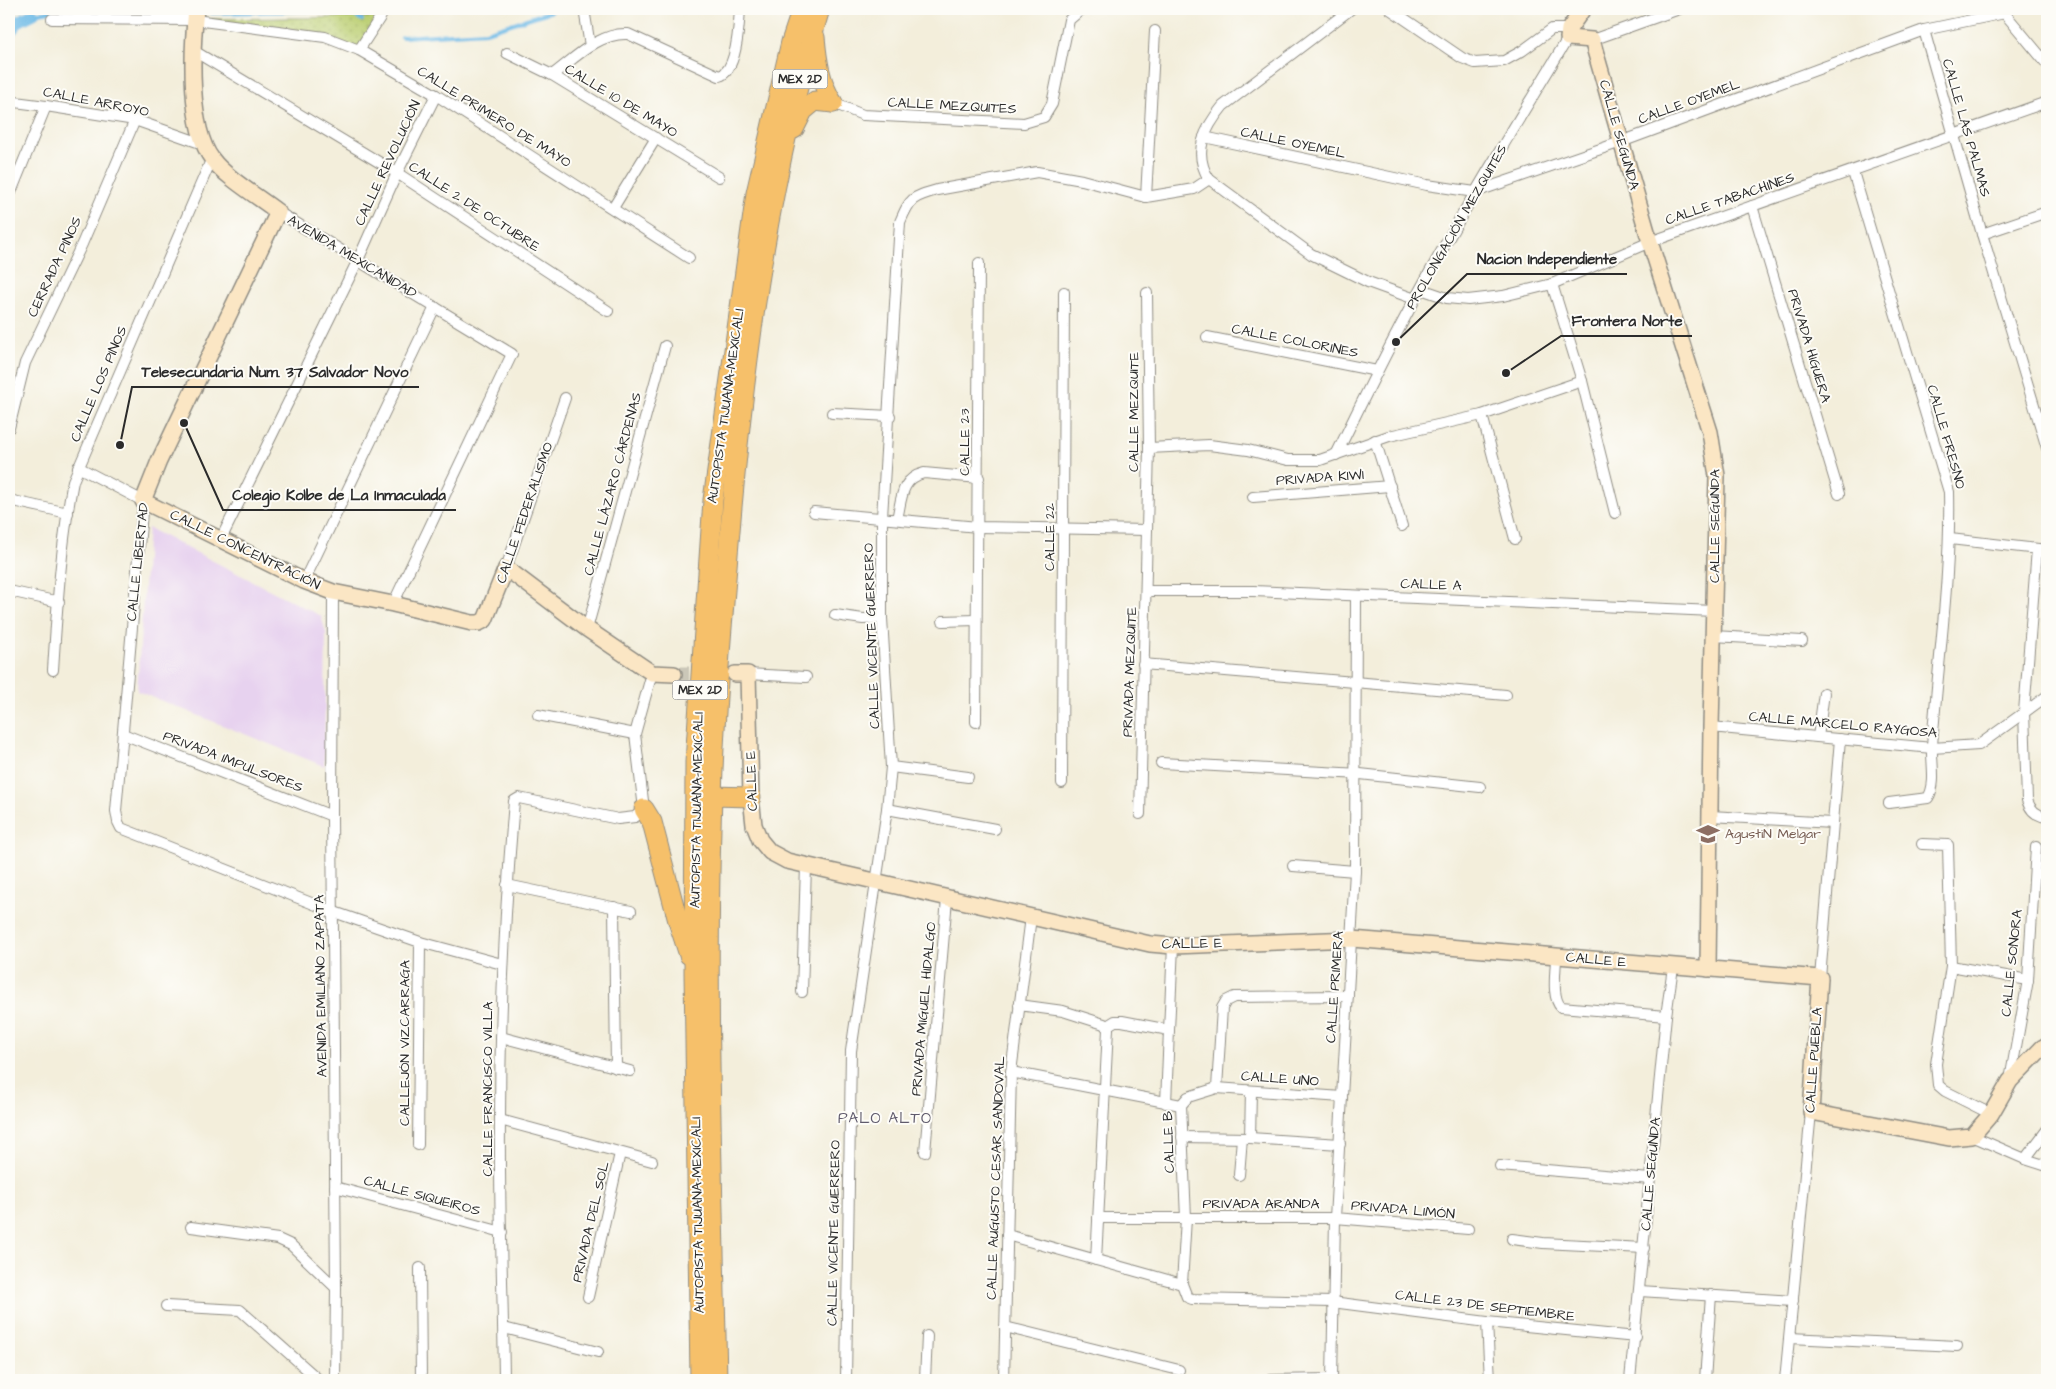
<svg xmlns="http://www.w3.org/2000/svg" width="2056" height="1389" font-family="'Architects Daughter',sans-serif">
<defs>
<pattern id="park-dots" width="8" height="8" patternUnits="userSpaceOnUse" patternTransform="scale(1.25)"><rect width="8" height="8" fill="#bccf73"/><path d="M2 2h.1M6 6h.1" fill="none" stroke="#a2b264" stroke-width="1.8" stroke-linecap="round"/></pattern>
</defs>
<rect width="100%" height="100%" fill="#fdfcf7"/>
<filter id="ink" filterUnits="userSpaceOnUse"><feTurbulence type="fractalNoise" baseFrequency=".02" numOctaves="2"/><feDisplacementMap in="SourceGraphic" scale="10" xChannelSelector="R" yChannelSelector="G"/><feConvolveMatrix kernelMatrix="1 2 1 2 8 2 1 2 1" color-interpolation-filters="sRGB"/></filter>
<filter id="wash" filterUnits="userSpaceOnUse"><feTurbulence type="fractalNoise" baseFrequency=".0096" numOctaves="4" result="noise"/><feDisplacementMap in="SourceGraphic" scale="20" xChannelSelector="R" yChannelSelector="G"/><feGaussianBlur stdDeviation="1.12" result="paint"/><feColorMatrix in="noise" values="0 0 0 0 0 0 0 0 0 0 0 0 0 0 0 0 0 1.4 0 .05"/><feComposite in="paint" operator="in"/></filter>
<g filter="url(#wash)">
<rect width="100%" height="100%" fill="#f3eedb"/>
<!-- built -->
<polygon fill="#e7d2ef" points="148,528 321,616 326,633 324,766 137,691"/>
<!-- park -->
<polygon fill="url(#park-dots)" stroke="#747d4f" points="383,17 362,49 202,19"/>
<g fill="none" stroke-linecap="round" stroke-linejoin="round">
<!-- stream -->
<g stroke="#6cb9e6" stroke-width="4">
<polyline points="212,13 344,10 362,20"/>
<polyline points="33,14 50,11 174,10"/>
<polyline points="402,37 486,32 552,11"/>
</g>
<!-- canal -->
<polyline stroke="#6cb9e6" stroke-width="12" points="9,33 19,21 33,14"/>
</g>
</g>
<g filter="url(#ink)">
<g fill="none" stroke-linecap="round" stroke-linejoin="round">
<!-- secondary-tunnel -->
<polyline stroke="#cbc7b8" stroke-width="15" stroke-dasharray="15 8" stroke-linecap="butt" points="674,674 711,674"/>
<defs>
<g id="street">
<polyline points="584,9 590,46"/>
<path d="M1351 9 1223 106C1205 128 1192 152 1209 179L1311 254 1368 282 1415 299"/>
<polyline points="1390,9 1462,58 1475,63 1504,61 1522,51 1552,29 1569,29"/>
<polyline points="2001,9 2047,64"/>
<polyline points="52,19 195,20 325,37 359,50 436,95 689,258"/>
<polyline points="1924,30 1982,234 2047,448"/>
<polyline points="1592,40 1679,9"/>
<polyline points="359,50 381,16 384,9"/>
<polyline points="194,51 397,173 608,311"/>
<polyline points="507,53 552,75 719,177"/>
<path d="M552 75C574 59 599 32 628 34L719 76C737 72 739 24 740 9"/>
<polyline points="9,103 15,102 46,106 135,120 206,145"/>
<polyline points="833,103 863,115 1024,123 1044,117 1052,104 1069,20 1082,9"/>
<polyline points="1204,137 1427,185 1475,192 1621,142 1924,30 2005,13"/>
<path d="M1853 172 1949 492C1951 577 1938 661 1932 746 1931 763 1937 783 1928 798L1889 803"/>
<polyline points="9,197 46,106"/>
<polyline points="1146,197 1155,31"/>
<polyline points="1752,206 1839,494"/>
<polyline points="613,208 656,138"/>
<polyline points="278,212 512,354 393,604"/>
<polyline points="1982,234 2047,212"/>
<polyline points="1552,284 1582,381 1615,513"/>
<polyline points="1421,289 1447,298 1468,300 1503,296 1552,284 1650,242 2047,102"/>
<polyline points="1207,337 1377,371"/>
<polyline points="832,413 890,416"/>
<polyline points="1482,415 1515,539"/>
<polyline points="9,428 25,363 82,244 135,120"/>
<polyline points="1375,440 1402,526"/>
<polyline points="1149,448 1209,445 1248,450 1288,460 1320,460 1389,436 1482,415 1582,381"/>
<path d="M1336 455C1362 402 1387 350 1415 299 1463 210 1516 124 1568 38"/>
<polyline points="78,467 143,501 116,811 118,822 121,828 334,912 420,942 502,964"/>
<polyline points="1253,497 1390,486"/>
<polyline points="9,500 68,513"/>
<polyline points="814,512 978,527 1147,530"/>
<path d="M897 519C902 499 900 479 924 473L979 478"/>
<polyline points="221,539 358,260 397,173 436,95"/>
<polyline points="1950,539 2047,550"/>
<path d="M2037 549 2024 712 2027 800C2030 810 2036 816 2047 817"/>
<polyline points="506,568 565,398"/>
<polyline points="304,581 435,307"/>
<polyline points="9,591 59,602"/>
<polyline points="1146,591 1253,591 1714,611"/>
<polyline points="333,592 332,816 336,1288 335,1380"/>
<polyline points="835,615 863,619 882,618"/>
<polyline points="943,621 976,620"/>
<polyline points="587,629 665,346"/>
<polyline points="1713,636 1802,641"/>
<polyline points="1143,664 1506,695"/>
<path d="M53 670C57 607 61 543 73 481L212 158"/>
<polyline points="748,674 806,677"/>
<polyline points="538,715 635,734"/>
<polyline points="976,722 979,263"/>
<polyline points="1711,727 1932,748 1979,745 2047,696"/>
<polyline points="123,734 332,816"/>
<polyline points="1818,737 1824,693"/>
<polyline points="1161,763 1360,774 1480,787"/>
<polyline points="891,767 968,777"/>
<polyline points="1062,783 1064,292"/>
<polyline points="887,809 995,829"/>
<polyline points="1140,814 1149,448 1147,293"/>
<polyline points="1710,816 1832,823"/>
<polyline points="1922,844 1948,845 1951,966 1936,1064 1938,1085 1945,1091 1991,1114"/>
<polyline points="1293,866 1355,871"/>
<polyline points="507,885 631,911"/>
<polyline points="614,907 616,1068"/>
<path d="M1556 957C1556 971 1551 997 1561 1007L1666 1016"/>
<polyline points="1951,966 2028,980"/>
<polyline points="1820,978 1840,739"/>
<polyline points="802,992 806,866"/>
<polyline points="1019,1005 1063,1011 1104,1024 1108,1029 1096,1260"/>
<polyline points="1107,1026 1115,1021 1122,1021 1169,1030 1173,946"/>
<polyline points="501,1037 630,1071"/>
<polyline points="1011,1072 1181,1105"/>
<polyline points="2010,1080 2028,980 2036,847"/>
<polyline points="1217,1088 1222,1008 1226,1001 1234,997 1348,996"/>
<polyline points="1342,1097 1217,1088 1188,1097 1181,1105 1186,1218 1182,1284 1187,1297 1192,1299 1332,1302 1487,1322 1636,1337"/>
<polyline points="1166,1103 1169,1030"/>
<polyline points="500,1120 652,1161"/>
<polyline points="1972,1136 2025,1159 2047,1166"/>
<polyline points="1182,1137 1250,1138 1340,1144"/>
<polyline points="1250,1138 1251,1091"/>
<polyline points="418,1145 420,942"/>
<polyline points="925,1152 947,899"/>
<polyline points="2025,1159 2047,1130"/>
<polyline points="1500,1166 1650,1179"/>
<polyline points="1239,1175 1242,1138"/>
<polyline points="335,1187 502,1232"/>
<polyline points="1098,1218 1335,1218 1468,1229"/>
<polyline points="191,1227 278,1239 291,1245 336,1288"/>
<polyline points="1007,1235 1182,1284"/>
<polyline points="1512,1239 1543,1243 1644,1248"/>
<polyline points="420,1268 421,1380"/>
<polyline points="1640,1291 1793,1301"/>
<polyline points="588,1297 620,1153"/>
<polyline points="166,1306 240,1310 319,1380"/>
<polyline points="1487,1322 1490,1380"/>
<polyline points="1005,1327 1179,1370"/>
<polyline points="504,1328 598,1352"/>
<polyline points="1790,1338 1957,1346"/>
<path d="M504 1380C503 1293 499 1206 500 1119 500 1013 505 907 514 801L519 798 618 819 635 817 644 809 635 734 652 673"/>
<path d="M846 1380 851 1051 887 809 891 767 882 618V517L900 222C910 198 912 197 937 190L1037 172 1082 180 1146 197 1194 189 1209 179"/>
<polyline points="925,1380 927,1336"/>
<polyline points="1004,1380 1011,1072 1031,917"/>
<polyline points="1270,1380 1332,1379"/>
<polyline points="1332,1380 1335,1218 1355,871 1356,596"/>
<polyline points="1630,1380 1666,1016 1673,967"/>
<polyline points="1705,1380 1711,1295"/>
<polyline points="1785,1380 1811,1112"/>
</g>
<g id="secondary">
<path d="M196 9C192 48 188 127 212 159 225 177 260 198 278 212L159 461 143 501 304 581 333 592 393 604 472 623H479L485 620 506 568 587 629 652 673 674 674"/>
<polyline points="1583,9 1569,29 1568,38 1592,40 1650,242 1710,432 1717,476 1711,727 1708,969"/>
<polyline points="735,674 748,674 751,797 754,825 760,840 770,852 787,861 1150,944 1173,946 1352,939 1820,978 1811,1112 1949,1138 1972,1136 1991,1114 2010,1081 2042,1048 2047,1045"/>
</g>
<g id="highway">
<path d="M815 37C817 60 820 83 833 103"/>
<polyline points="794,129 803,111 815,101 833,103"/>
<polyline points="712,796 751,797"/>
<polyline points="644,809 652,822 678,921 689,955"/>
<polyline points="700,1380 694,972 695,762 713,500 756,193 791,42 802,9"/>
<path d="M717 1380C713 1186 705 991 712 797 715 700 724 603 732 507 747 341 771 168 820 9"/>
</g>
</defs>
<!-- street casing -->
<use href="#street" stroke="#8f8c83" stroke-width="12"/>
<!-- secondary casing -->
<use href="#secondary" stroke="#8f8c83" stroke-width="18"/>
<!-- highway casing -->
<use href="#highway" stroke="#8f8c83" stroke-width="21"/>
<!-- street -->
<use href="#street" stroke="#fff" stroke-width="10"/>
<!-- secondary -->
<use href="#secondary" stroke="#fbe6c4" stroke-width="15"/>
<!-- highway -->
<use href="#highway" stroke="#f6c06b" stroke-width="19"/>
</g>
</g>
<!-- icons -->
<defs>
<symbol id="school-bare" viewBox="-9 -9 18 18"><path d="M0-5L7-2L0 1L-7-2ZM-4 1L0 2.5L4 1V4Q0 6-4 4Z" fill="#8d6e63" stroke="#fdfcf7" stroke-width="2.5" paint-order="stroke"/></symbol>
</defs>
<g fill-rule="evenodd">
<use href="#school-bare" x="1692" y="818" width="32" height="32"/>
</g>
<g text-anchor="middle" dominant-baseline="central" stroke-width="4" stroke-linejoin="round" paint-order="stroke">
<!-- shield labels -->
<g fill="#fdfcf7" stroke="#6a6a68" stroke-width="1">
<rect x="772.5" y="69.5" width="55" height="19" rx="4"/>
<rect x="672.5" y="680.5" width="55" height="19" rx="4"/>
</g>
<g font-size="12" font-weight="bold" fill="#2b2b2b">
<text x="800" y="79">MEX 2D</text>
<text x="700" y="690">MEX 2D</text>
</g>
<!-- street labels -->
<g font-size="14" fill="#2b2b2b" stroke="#fdfcf7">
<text transform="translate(621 101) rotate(31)">CALLE 10 DE MAYO</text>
<text transform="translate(96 102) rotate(11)">CALLE ARROYO</text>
<text transform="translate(1689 102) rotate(-20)">CALLE OYEMEL</text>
<text transform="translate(952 106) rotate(3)">CALLE MEZQUITES</text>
<text transform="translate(494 117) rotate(32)">CALLE PRIMERO DE MAYO</text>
<text transform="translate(1966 128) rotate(74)">CALLE LAS PALMAS</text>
<text transform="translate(1619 135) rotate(74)">CALLE SEGUNDA</text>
<text transform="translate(1293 143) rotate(12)">CALLE OYEMEL</text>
<text transform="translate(388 163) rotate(-65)">CALLE REVOLUCIÓN</text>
<text transform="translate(1730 199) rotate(-19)">CALLE TABACHINES</text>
<text transform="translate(474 207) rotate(33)">CALLE 2 DE OCTUBRE</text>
<text transform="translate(1457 227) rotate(-60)">PROLONGACIÓN MEZQUITES</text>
<text transform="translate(352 257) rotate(31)">AVENIDA MEXICANIDAD</text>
<text transform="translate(55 267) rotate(-65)">CERRADA PINOS</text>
<text transform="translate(1295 341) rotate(11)">CALLE COLORINES</text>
<text transform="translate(1809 346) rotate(73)">PRIVADA HIGUERA</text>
<text transform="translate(99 384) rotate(-67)">CALLE LOS PINOS</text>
<text transform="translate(726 406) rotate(-82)">AUTOPISTA TIJUANA-MEXICALI</text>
<text transform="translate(1134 412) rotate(-90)">CALLE MEZQUITE</text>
<text transform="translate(1946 437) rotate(74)">CALLE FRESNO</text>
<text transform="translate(965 442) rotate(-90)">CALLE 23</text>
<text transform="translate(1320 478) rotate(-4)">PRIVADA KIWI</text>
<text transform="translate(613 484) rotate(-75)">CALLE LÁZARO CÁRDENAS</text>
<text transform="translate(525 513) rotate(-71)">CALLE FEDERALISMO</text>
<text transform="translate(1715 526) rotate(-90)">CALLE SEGUNDA</text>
<text transform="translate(1050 537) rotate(-90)">CALLE 22</text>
<text transform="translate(245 550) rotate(26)">CALLE CONCENTRACIÓN</text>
<text transform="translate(138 562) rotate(-84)">CALLE LIBERTAD</text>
<text transform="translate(1431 585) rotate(2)">CALLE A</text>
<text transform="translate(872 636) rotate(-92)">CALLE VICENTE GUERRERO</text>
<text transform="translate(1130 672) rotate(-88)">PRIVADA MEZQUITE</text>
<text transform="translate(1843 725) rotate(5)">CALLE MARCELO RAYGOSA</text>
<text transform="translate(233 762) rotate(21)">PRIVADA IMPULSORES</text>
<text transform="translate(752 781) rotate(-92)">CALLE E</text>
<text transform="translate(697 810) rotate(-89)">AUTOPISTA TIJUANA-MEXICALI</text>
<text transform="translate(1192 944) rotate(-1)">CALLE E</text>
<text transform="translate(1596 960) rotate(5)">CALLE E</text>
<text transform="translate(2012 963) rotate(-84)">CALLE SONORA</text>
<text transform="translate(321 986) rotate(-91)">AVENIDA EMILIANO ZAPATA</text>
<text transform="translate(1335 987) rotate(-86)">CALLE PRIMERA</text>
<text transform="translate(924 1009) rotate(-85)">PRIVADA MIGUEL HIDALGO</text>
<text transform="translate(405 1043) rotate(-90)">CALLEJÓN VIZCARRAGA</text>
<text transform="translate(1814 1060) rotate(-86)">CALLE PUEBLA</text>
<text transform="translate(1280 1079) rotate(4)">CALLE UNO</text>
<text transform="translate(488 1089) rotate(-90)">CALLE FRANCISCO VILLA</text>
<text transform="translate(1169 1142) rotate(-92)">CALLE B</text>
<text transform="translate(1651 1174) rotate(-85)">CALLE SEGUNDA</text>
<text transform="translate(996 1178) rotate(-88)">CALLE AUGUSTO CESAR SANDOVAL</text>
<text transform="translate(422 1196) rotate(15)">CALLE SIQUEIROS</text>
<text x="1261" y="1204">PRIVADA ARANDA</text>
<text transform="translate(1403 1210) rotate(5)">PRIVADA LIMÓN</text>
<text transform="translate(698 1215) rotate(-91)">AUTOPISTA TIJUANA-MEXICALI</text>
<text transform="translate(591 1222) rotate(-77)">PRIVADA DEL SOL</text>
<text transform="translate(834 1233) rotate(-89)">CALLE VICENTE GUERRERO</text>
<text transform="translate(1485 1306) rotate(7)">CALLE 23 DE SEPTIEMBRE</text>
</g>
<!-- education labels -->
<g font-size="14" fill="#785e54" stroke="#fdfcf7" text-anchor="start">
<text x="1725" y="834">AgustiN Melgar</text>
</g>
<!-- neighbourhood labels -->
<g font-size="15" letter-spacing="1" fill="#605b6d" stroke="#fdfcf7">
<text x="885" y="1118">PALO ALTO</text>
</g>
</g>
<!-- callouts -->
<path fill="none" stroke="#2b2b2b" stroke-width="2" d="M1396 342L1467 274H1627M1506 373L1561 336H1692M120 445L132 387H419M184 423L223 510H456"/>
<g fill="#2b2b2b" stroke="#fdfcf7" stroke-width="2">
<circle cx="1396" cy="342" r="5"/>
<circle cx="1506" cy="373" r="5"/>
<circle cx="120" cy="445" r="5"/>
<circle cx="184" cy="423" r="5"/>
</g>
<g font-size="15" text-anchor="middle" font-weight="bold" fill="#2b2b2b" stroke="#fdfcf7" stroke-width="4" stroke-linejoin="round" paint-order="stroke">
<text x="1547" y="264">Nacion Independiente</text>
<text x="1627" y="326">Frontera Norte</text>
<text x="275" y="377">Telesecundaria Num. 37 Salvador Novo</text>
<text x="339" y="500">Colegio Kolbe de La Inmaculada</text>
</g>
<!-- margin -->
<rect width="2056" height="1389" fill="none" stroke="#fdfcf7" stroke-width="30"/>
</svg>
